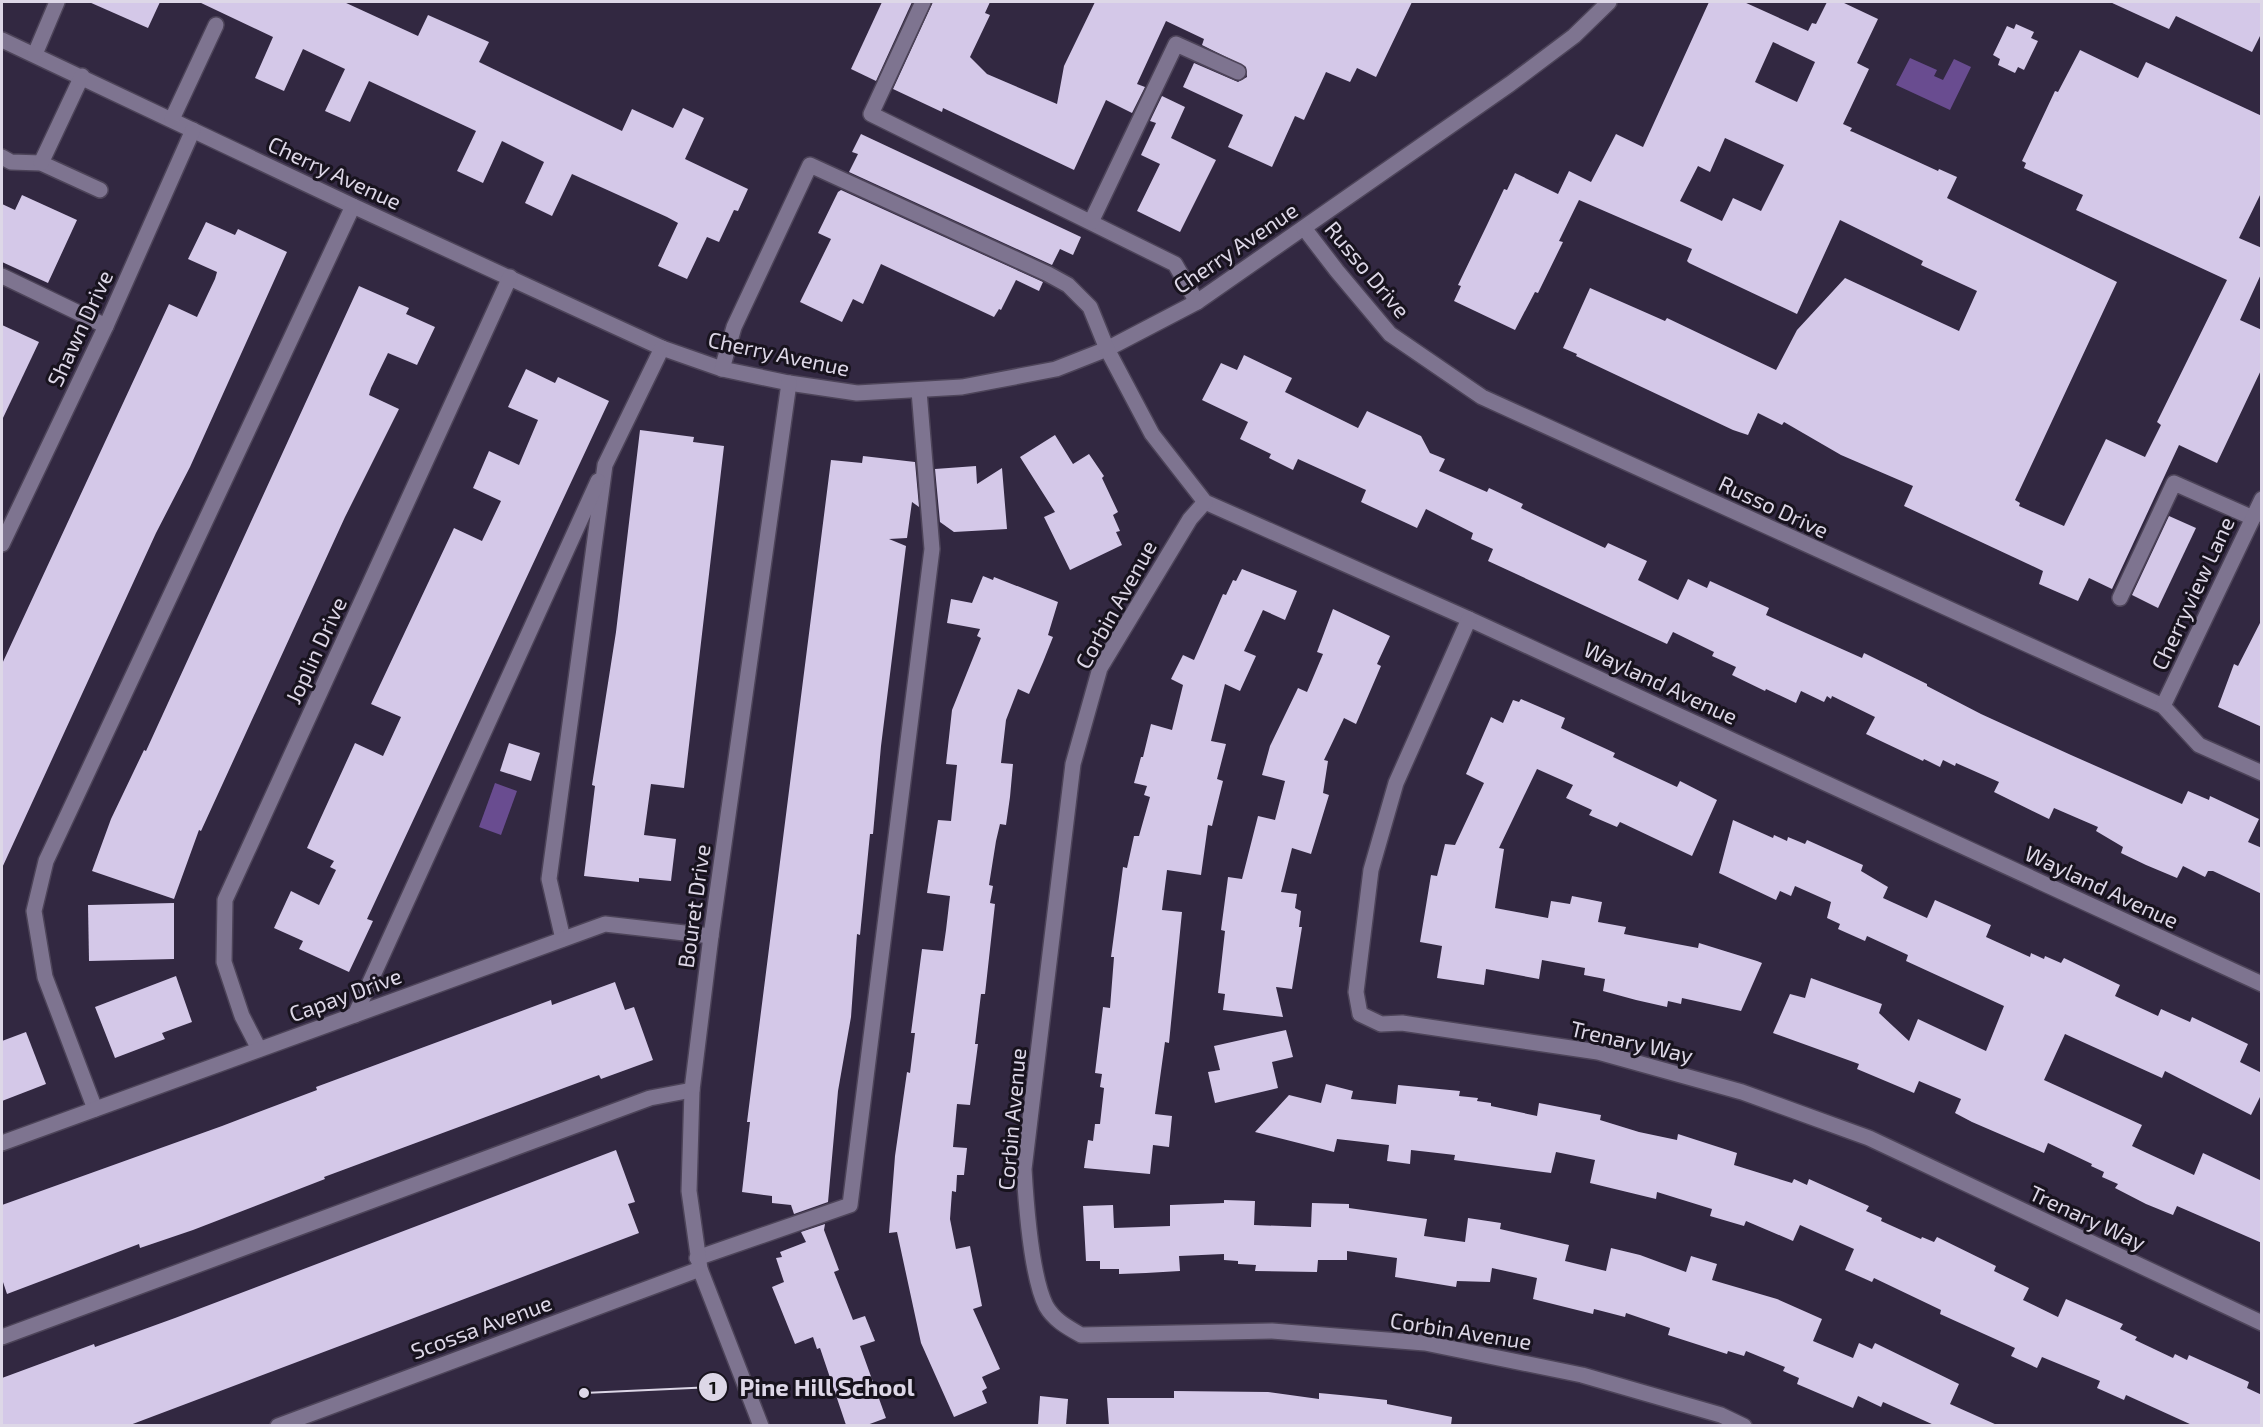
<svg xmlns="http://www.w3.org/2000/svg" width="2263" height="1427" font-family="'Exo 2',sans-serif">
<rect width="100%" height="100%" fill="#322841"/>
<!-- water -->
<g fill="#694c90">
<polygon points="1910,58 1937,70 1934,76 1943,80 1954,59 1971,67 1950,110 1896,85"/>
<polygon points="495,783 517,791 501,835 479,827"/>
</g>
<!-- building -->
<g fill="#d4c8e8" fill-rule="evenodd">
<polygon points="89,2 160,2 148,28"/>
<polygon points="199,2 344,2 418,36 428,15 489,42 479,62 622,131 632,109 673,128 683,108 704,118 685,159 748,189 738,211 734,210 719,242 707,237 687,279 658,266 678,223 667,217 572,174 552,216 525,203 544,162 502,141 483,183 457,171 476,131 369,81 350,122 325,111 345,69 303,49 284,91 255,78 273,37"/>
<polygon points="882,2 912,2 876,81 851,69"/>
<polygon points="933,2 990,2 985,13 990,15 970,57 987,74 1057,104 1064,66 1095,2 1412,2 1376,77 1357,68 1350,82 1326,72 1304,120 1295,116 1272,167 1228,147 1243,115 1183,87 1194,63 1238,82 1247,77 1246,67 1202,45 1204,39 1166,21 1137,84 1145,87 1132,113 1106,100 1074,170 943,108 942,112 893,89"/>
<path d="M1709 2H1744L1808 31 1812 23 1816 24 1827 2H1842L1878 19 1857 63 1869 69 1843 124 1852 128 1850 131 1853 132 1938 171 1939 169 1957 177 1947 198 2117 282 2015 500 2020 503 2019 506 2064 526 2106 439 2145 457 2161 425 2157 422 2227 280 2076 210 2083 195 2024 168 2026 163 2022 161 2055 91 2058 92 2080 50 2138 78 2146 62 2262 116V191L2239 238 2262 248V272L2240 320 2262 330V368L2217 463 2179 445 2112 589 2089 578 2078 601 2039 584 2043 571 1904 506 1913 486 1841 455 1784 422 1782 425 1758 413 1748 435 1733 430 1576 356 1577 354 1563 348 1590 288 1665 321 1667 318 1776 370 1797 330 1845 278 1959 331 1977 291 1921 265 1923 261 1840 220 1797 314 1689 263 1687 261 1692 249 1579 200 1559 241 1563 242 1538 293 1535 292 1515 330 1454 301 1461 286 1458 285 1487 225 1504 189 1507 190 1515 173 1558 194 1569 171 1591 182 1616 134 1643 147ZM1773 42 1815 62 1797 102 1755 82ZM1725 138 1784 165 1761 211 1733 198 1722 221 1680 201 1698 166 1710 172Z"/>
<polygon points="2110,2 2262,2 2262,32 2252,52 2176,16 2169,29"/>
<polygon points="2016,24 2034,32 2031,38 2038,41 2024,70 2018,67 2015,73 1998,65 2000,59 1993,55 2007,26 2014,29"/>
<polygon points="1162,96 1185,107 1171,138 1216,160 1180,232 1137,211 1160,164 1141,155 1156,123 1150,121"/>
<polygon points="861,134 1081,237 1073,255 1060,249 1052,265 849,172 858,154 852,152"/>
<polygon points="841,190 1043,282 1039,291 1016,280 1001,310 999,309 994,317 881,264 863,304 853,299 842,322 800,302 831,239 818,233 838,192"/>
<polygon points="22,195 77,220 48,283 2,262 2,204 15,210"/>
<polygon points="206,222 235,235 238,229 287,252 190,467 156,533 2,868 2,664 169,304 197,317 215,279 217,272 188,259"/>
<polygon points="359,286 409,308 406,314 435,327 417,365 388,353 371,388 369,395 399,409 345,517 201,831 199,830 174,899 92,871 111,819 144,750 146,751"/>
<polygon points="2,325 39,342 2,420"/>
<polygon points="1244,355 1292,378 1285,392 1358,428 1367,411 1421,436 1430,453 1445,459 1439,471 1487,492 1489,488 1523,504 1521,508 1605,548 1608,543 1647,561 1638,580 1678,600 1688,579 1707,588 1710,581 1769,608 1766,615 1862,658 1864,653 1927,684 1927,686 1981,714 2071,755 2182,804 2188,791 2209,800 2210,796 2259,819 2248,842 2262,848 2262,894 2213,871 2208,871 2205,877 2183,866 2177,878 2146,865 2121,853 2123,847 2096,831 2098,827 2054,808 2049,819 1994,792 1999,782 1956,763 1955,766 1943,760 1940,767 1924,759 1923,761 1866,734 1875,717 1832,696 1831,699 1827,696 1824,702 1801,691 1796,703 1766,689 1765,691 1732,675 1736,667 1712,656 1714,652 1673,632 1667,644 1488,561 1493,549 1471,539 1473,533 1426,509 1417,528 1361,502 1366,490 1298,459 1293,470 1269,458 1271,454 1240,439 1248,422 1202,400 1221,363 1237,370"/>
<polygon points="526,369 555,383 558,377 609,401 367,919 373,921 349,972 299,949 303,941 274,928 291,891 319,905 336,870 330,867 334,861 307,848 355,743 383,756 401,717 371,704 454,528 482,541 501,501 473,488 489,451 519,465 538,420 508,407"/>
<polygon points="640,430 694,437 693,442 724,446 684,788 651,784 644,835 676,839 671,881 639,878 639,882 584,876 595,786 592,785 616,632"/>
<polygon points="1055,435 1073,464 1089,454 1104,476 1102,478 1118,512 1113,515 1120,531 1116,532 1122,545 1070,570 1044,517 1055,512 1020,457"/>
<polygon points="863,456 915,462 919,507 912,502 907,538 889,539 906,546 881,746 873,834 870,834 860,935 857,934 851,1017 838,1091 828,1202 794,1214 791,1205 772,1203 772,1196 742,1192 750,1122 747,1122 831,460 862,463"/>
<polygon points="976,466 977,484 1002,468 1007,529 954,532 940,522 935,469"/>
<polygon points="2169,516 2196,528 2158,608 2132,595"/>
<polygon points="1242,569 1297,591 1285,620 1263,610 1244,651 1256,656 1240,691 1225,684 1211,741 1226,744 1217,779 1223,781 1212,826 1208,825 1201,875 1167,870 1162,910 1182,912 1169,1043 1165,1042 1155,1114 1172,1116 1169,1147 1153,1145 1150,1174 1084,1168 1088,1140 1093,1141 1095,1124 1100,1124 1104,1088 1100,1087 1102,1074 1095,1073 1103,1007 1110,1008 1114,957 1111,957 1123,867 1127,868 1134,836 1139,836 1150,797 1144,795 1147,786 1134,783 1141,757 1143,757 1151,724 1172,730 1183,685 1171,679 1183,655 1194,660 1223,594 1226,595 1233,580 1236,581"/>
<polygon points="983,576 993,580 994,577 1058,602 1048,635 1053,637 1043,662 1029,694 1018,689 1006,720 1001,763 1013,764 1010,797 1006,825 1000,824 996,841 989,885 993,886 990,903 995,904 985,994 981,994 975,1044 978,1044 970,1105 957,1104 953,1147 967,1148 964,1175 957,1175 956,1192 952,1191 950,1219 956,1249 970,1246 982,1306 973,1309 1000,1369 982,1377 987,1388 982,1391 987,1403 954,1417 921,1343 897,1232 889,1233 895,1156 907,1072 910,1073 915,1033 911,1033 922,949 943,951 946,930 950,896 927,893 938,820 951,821 957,765 946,764 952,710 981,638 977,636 980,629 947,623 951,599 972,603"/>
<polygon points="1333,609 1390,636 1377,664 1381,666 1356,724 1344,718 1324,760 1328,761 1323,793 1329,795 1311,854 1292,848 1281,892 1297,894 1295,908 1301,911 1299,927 1302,927 1292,989 1276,987 1283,1017 1223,1010 1225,994 1218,993 1225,931 1221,930 1228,877 1242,879 1258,816 1275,820 1285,781 1262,775 1270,746 1298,688 1307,692 1323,654 1317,652"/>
<polygon points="2262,619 2262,727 2218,707 2234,664 2238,666"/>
<polygon points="1521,699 1565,718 1561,728 1615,753 1613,757 1677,787 1680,781 1717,800 1692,856 1620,822 1617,827 1589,815 1592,810 1566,798 1573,785 1537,769 1499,848 1504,849 1495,908 1548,918 1551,901 1570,904 1572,896 1602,902 1598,922 1626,927 1624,934 1698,948 1699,943 1757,961 1762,963 1741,1011 1682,998 1681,1004 1668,1001 1667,1007 1636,1000 1603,991 1605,979 1584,975 1585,968 1542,960 1539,979 1486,969 1484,985 1437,978 1442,946 1420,942 1431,875 1437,876 1445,844 1455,845 1484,783 1466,774 1491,717 1503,723 1513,700 1519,702"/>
<polygon points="509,743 540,753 531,781 500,771"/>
<polygon points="1733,820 1773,838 1774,835 1787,841 1788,837 1805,844 1807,840 1863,865 1861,871 1888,887 1883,898 1927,918 1935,900 1991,925 1986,937 2030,957 2031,953 2044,959 2045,956 2061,963 2064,958 2120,985 2115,996 2158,1016 2161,1009 2190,1022 2192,1017 2248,1044 2240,1062 2262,1073 2262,1093 2251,1115 2165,1071 2162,1078 2065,1034 2044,1080 2142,1125 2132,1146 2194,1175 2203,1153 2262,1181 2262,1243 2177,1206 2173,1215 2146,1204 2115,1188 2118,1184 2102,1177 2104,1172 2091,1166 2092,1164 2048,1143 2044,1153 1972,1122 1955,1113 1961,1099 1919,1081 1914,1093 1857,1069 1859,1064 1773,1033 1790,994 1805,998 1811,978 1882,1004 1879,1013 1909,1041 1918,1019 1986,1051 2004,1006 1906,961 1908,955 1867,936 1865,941 1838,929 1840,924 1827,918 1831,902 1795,886 1791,896 1780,891 1776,900 1719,873"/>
<polygon points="174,903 174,959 89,961 88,905"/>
<polygon points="176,976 192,1022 162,1033 165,1039 115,1058 95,1007"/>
<polygon points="615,982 625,1010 634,1007 653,1060 601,1079 599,1075 324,1177 325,1179 193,1230 140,1248 139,1244 7,1294 2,1279 2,1205 222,1126 317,1090 316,1087 551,1000 552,1005"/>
<polygon points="1286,1030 1293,1057 1272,1062 1278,1088 1215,1103 1208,1072 1220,1070 1214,1046"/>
<polygon points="26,1032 46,1084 2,1101 2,1041"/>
<polygon points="1326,1084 1353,1091 1351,1099 1396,1104 1398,1085 1460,1091 1459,1096 1478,1098 1477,1101 1491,1103 1491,1106 1537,1116 1539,1103 1601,1115 1600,1120 1639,1132 1677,1140 1678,1134 1737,1153 1734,1165 1792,1183 1794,1179 1807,1185 1809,1179 1869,1206 1866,1211 1882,1218 1881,1221 1921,1239 1922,1237 1934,1242 1937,1237 1996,1266 1994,1271 2029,1288 2023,1300 2058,1317 2066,1299 2123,1324 2120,1329 2137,1337 2135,1340 2173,1358 2175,1354 2187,1360 2189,1355 2249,1382 2247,1388 2262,1395 2262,1425 2192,1425 2126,1395 2124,1400 2097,1388 2100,1381 2042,1357 2037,1368 2011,1356 2015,1348 1940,1314 1941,1310 1874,1278 1872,1282 1845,1270 1854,1249 1800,1225 1793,1241 1746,1221 1744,1226 1710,1216 1712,1209 1657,1192 1656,1199 1590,1183 1595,1160 1556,1152 1551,1173 1454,1160 1455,1155 1411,1150 1410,1164 1387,1161 1389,1145 1337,1139 1334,1152 1255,1132 1289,1095 1321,1103"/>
<polygon points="616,1150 635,1202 628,1204 639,1233 130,1425 2,1425 2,1378 94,1344 95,1347 175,1318"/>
<polygon points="1224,1200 1255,1201 1254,1225 1311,1227 1312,1203 1349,1204 1349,1208 1427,1219 1424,1236 1465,1242 1468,1218 1501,1223 1500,1229 1569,1245 1565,1261 1606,1271 1611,1248 1640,1255 1686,1272 1691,1256 1717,1264 1712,1280 1777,1299 1822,1319 1813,1341 1853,1358 1859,1343 1872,1349 1875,1343 1959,1384 1950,1404 1997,1425 1934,1425 1883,1402 1881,1407 1858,1396 1853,1408 1797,1384 1799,1378 1783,1371 1785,1367 1746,1351 1744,1356 1728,1351 1727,1354 1668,1335 1670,1328 1626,1313 1625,1317 1594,1309 1593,1314 1533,1299 1537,1278 1492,1268 1490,1282 1457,1281 1456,1287 1395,1277 1397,1258 1347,1251 1347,1260 1318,1260 1317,1272 1255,1271 1256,1265 1238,1264 1238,1261 1224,1260 1224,1254 1179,1256 1180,1271 1146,1273 1119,1274 1119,1269 1100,1269 1100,1261 1086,1261 1083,1206 1113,1205 1114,1228 1170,1226 1170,1205 1224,1203"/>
<polygon points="825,1224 824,1230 839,1270 834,1272 853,1320 865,1316 875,1341 860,1346 886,1418 867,1425 846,1425 820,1348 817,1349 813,1337 795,1344 772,1287 784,1282 776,1258 782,1257 780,1252 806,1242 801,1232"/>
<polygon points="1174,1391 1268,1392 1319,1399 1319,1393 1351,1396 1387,1400 1387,1404 1452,1417 1451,1425 1109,1425 1107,1398 1174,1398"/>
<polygon points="1040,1396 1068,1399 1066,1425 1038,1425"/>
</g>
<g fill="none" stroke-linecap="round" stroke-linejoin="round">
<defs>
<g id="minor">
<polyline points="923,2 871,114 1175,264 1197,302"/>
<polyline points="2,40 353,206 662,348 722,369 789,383 857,393 962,387 1056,369 1107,349 1197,302 1510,84 1574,36 1609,2"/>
<polyline points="35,54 57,2"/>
<polyline points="172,119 216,25"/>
<polyline points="2,157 11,162 41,163 100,190"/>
<polyline points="41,163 82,76"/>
<polyline points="1091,222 1176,44 1238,72"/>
<polyline points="1304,228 1337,271 1390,334 1482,397 2163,706 2199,745 2262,773"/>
<polyline points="2,276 106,326"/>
<polyline points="722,369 734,327 810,165 1048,274 1068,285 1090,307 1107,349 1152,434 1205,502 1469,619 2262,984"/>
<path d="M1205 502 1190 519 1100 668 1073 764 1024 1169C1026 1203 1031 1276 1046 1306 1054 1320 1067 1327 1081 1335L1272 1331 1425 1343 1582 1375 1721 1415 1744 1426"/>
<polyline points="2,544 106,326 193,130"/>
<polyline points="2120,598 2174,483 2253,518"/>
<polyline points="1469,619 1396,783 1371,870 1356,992 1360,1014 1381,1024 1402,1023 1598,1052 1742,1092 1869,1138 2262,1323"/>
<polyline points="2163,706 2262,499"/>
<polyline points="563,939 549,879 605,465 662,348"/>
<polyline points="355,1015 598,481"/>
<polyline points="259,1049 242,1016 224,962 225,900 510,277"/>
<polyline points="95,1109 45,977 34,911 46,861 353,206"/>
<polyline points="2,1143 605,924 711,936"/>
<polyline points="697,1258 850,1205 932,549 919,391"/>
<polyline points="2,1337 650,1098 692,1090"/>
<polyline points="278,1426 700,1269"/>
<polyline points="761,1426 700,1269 689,1191 692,1090 711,936 789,383"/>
</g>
</defs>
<!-- minor casing -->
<use href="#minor" stroke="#4d4459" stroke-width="18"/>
<!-- minor -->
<use href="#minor" stroke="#7e7490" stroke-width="15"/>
</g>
<g text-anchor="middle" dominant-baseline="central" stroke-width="6" stroke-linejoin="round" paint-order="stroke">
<!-- street labels -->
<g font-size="22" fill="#ddd7e7" stroke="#18131e">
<text transform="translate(335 172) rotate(25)">Cherry Avenue</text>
<text transform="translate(1235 247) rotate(-34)">Cherry Avenue</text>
<text transform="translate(1368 269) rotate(50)">Russo Drive</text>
<text transform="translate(79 328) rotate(-65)">Shawn Drive</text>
<text transform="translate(779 353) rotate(12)">Cherry Avenue</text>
<text transform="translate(1774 506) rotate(25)">Russo Drive</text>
<text transform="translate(2192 593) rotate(-65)">Cherryview Lane</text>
<text transform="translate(1115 604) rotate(-61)">Corbin Avenue</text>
<text transform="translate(315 650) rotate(-65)">Joplin Drive</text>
<text transform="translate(1661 682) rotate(25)">Wayland Avenue</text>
<text transform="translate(2102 886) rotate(25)">Wayland Avenue</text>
<text transform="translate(693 906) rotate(-82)">Bouret Drive</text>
<text transform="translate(345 994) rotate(-20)">Capay Drive</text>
<text transform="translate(1632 1041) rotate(13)">Trenary Way</text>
<text transform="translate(1011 1119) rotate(-85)">Corbin Avenue</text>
<text transform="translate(2088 1217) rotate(25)">Trenary Way</text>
<text transform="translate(481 1326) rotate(-20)">Scossa Avenue</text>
<text transform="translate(1461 1330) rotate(9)">Corbin Avenue</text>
</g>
</g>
<!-- callouts -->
<path fill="none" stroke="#ddd7e7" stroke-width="2" d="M584 1393L713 1387"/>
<g fill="#ddd7e7" stroke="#18131e" stroke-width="2">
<circle cx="584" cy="1393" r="6"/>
<circle cx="713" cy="1387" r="15"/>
</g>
<g font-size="18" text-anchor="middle" font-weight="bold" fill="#111">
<text x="713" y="1394">1</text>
</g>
<g font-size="24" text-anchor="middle" font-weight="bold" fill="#ddd7e7" stroke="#18131e" stroke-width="6" stroke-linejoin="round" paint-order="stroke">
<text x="827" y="1396">Pine Hill School</text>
</g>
<!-- border -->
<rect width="2263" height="1427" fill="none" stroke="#ddd7e7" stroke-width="6"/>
</svg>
